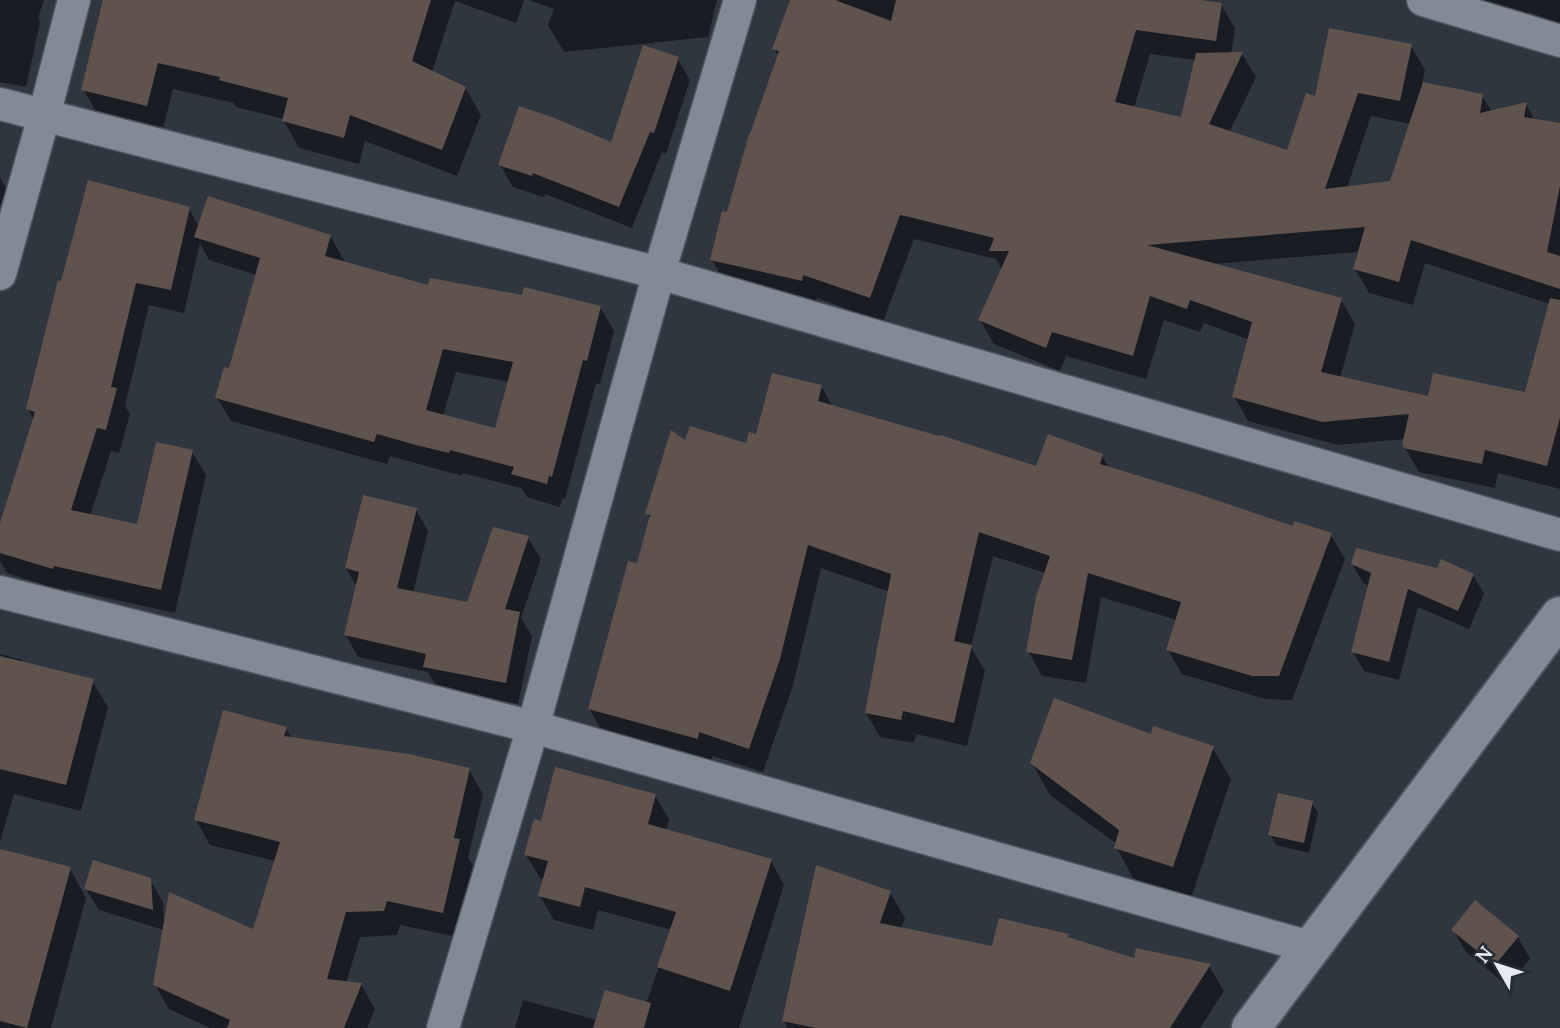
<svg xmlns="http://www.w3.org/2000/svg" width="1560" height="1028" font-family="Lora,serif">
<rect width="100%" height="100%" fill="#2f3640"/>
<!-- shadow -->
<g fill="#0007" fill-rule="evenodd">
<polygon points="0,0 44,0 38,18 40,22 26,87 0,82"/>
<polygon points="105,0 524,0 516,23 455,1 432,72 465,88 481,115 457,176 365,141 359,164 299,148 284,121 284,119 236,107 234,103 173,89 162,132 99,116 83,89"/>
<polygon points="529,0 717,0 708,37 564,52 548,25 554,9"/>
<path d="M792 0H830L837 3 838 0H1186L1221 4 1235 29 1231 54H1242L1256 77 1229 133 1288 153 1316 98 1411 46 1425 70 1422 84 1482 96 1492 112 1526 104 1535 121 1560 125V489L1498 473 1495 488 1419 472 1405 448V439L1338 445 1248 421 1234 396 1250 340 1204 323 1200 332 1164 320 1146 379 1066 356 1060 371 994 344 980 320 1002 270 996 259 914 239 883 322 817 298 815 304 726 284 712 260 729 214 779 57 774 48ZM1150 54 1196 60 1182 119 1134 108ZM1371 116 1411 124 1391 183 1347 188ZM1359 252 1355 269 1369 293 1413 305 1425 263 1550 304 1526 394 1429 398 1340 378 1355 324 1341 300 1213 264Z"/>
<polygon points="1466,0 1560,0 1560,24 1528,12 1526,18"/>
<polygon points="677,58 690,80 666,154 662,152 632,228 545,194 544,197 513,187 500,165 612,144"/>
<polygon points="0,178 6,188 0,207"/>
<path d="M189 209 199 227 330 236 344 260 343 263 430 287 600 307 614 331 600 384 596 383 565 499H562L560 507 527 497 521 488 463 473 462 476 390 456 387 464 231 421 217 398 230 370 257 275 209 260 200 243 184 313 149 305 125 406 130 414 119 453 111 451 90 516 138 526 192 452 206 475 175 613 67 589 66 592 7 573 0 561V528L34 420 28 409ZM456 372 510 382 497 430 443 416Z"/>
<polygon points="821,386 833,407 1037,468 1102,456 1109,468 1294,529 1331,535 1345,559 1292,700 1265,699 1182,674 1168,650 1177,620 1101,597 1086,683 1042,676 1028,651 1046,573 993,556 971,647 985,671 967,746 916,734 914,743 880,737 866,713 890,592 821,568 793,685 763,772 713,756 711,762 603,733 589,708 639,565 651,520 647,513 686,443 748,445 758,436"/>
<polygon points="416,510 428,531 413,593 468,604 528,538 541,559 521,618 532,636 518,704 438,689 428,672 358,657 346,635 357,587 346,568"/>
<polygon points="1352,564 1438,570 1473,575 1484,594 1469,629 1418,607 1399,680 1364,671 1353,652 1370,586 1363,583"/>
<polygon points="0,654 22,660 24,664 92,681 108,707 81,811 14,794 0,842"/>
<polygon points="286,728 292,739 469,770 483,794 468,858 473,865 457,937 400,925 397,935 360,937 346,983 361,984 375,1009 367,1028 210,1028 169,1009 155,985 164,930 99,910 86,889 150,880 163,902 164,924 254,932 275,861 210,845 196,820"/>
<polygon points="1152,737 1212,747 1231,779 1191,898 1134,879 1116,847 1117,844 1050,795 1032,763"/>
<polygon points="655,796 669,819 666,831 771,861 784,885 739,1028 515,1028 523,1000 597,1020 646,1004 672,930 598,910 593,930 554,920 540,896 545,880 540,878 526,855 543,823"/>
<polygon points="1312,803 1318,813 1309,853 1276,845 1270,834"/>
<polygon points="0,866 70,869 86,898 51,1028 0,1028"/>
<polygon points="890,893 905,918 901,929 993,948 1068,936 1070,940 1135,960 1209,966 1224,991 1200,1028 788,1028 784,1021"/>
<polygon points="1453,930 1518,937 1530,959 1508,986 1466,952"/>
</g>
<!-- building -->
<g fill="#60534d" fill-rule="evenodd">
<polygon points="103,0 431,0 412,61 466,87 442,150 350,115 344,138 282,121 288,98 219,80 220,77 158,63 147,106 81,90"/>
<polygon points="790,0 835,0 891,21 896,0 1200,0 1222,3 1216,41 1136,30 1115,102 1181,117 1196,53 1243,52 1209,124 1287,150 1306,93 1315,96 1329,28 1412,44 1400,101 1358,93 1325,189 1390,181 1423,82 1483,94 1480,113 1527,102 1524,117 1560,123 1560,186 1547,252 1560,256 1560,289 1411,240 1399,282 1353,269 1365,227 1147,245 1342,298 1321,372 1428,396 1433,373 1525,392 1550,298 1560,300 1560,418 1547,466 1485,450 1482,464 1403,448 1404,445 1402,445 1409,414 1322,422 1232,397 1252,322 1190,300 1187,309 1150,296 1133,356 1052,332 1046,348 978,320 1009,251 989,251 994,238 905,216 900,215 870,298 803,275 802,281 710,260 722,211 727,212 749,134 750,134 779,51 772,49"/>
<polygon points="643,45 679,57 654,133 650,132 619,207 533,173 532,176 498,165 519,106 552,117 611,142"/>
<polygon points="88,180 190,207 171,290 136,283 111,387 117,388 106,430 97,428 71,510 137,524 156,442 193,450 161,590 54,566 53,569 0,553 0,523 35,412 26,409 58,280 61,281"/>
<path d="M208 196 331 235 325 256 428 285 430 278 522 295 524 287 601 306 587 361 583 360 552 477 549 476 547 484 511 474 514 467 450 450 449 453 416 445 377 434 374 442 215 398 224 367 229 368 260 258 194 237ZM443 349 513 362 495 428 426 410Z"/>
<polygon points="772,373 822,385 818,401 939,436 940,435 1036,466 1048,434 1103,454 1100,464 1192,492 1293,526 1294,521 1332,533 1279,676 1252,676 1166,650 1181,602 1088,573 1072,660 1026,652 1036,597 1050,556 979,532 954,641 972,645 954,723 903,711 901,720 865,713 891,574 808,545 780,659 749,749 699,732 698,739 588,709 628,561 637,563 650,515 645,514 671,430 685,440 690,426 746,443 749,432 756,434"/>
<polygon points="363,495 417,508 397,588 467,602 493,527 529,536 505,609 520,612 506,683 423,667 426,654 344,635 359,572 345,568"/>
<polygon points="1356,548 1437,568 1441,559 1474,574 1458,611 1408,589 1389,662 1351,652 1371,573 1351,564"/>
<polygon points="0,656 94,679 66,785 0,769"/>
<polygon points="1054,698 1151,734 1153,726 1214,746 1173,867 1114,848 1119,830 1030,763"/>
<polygon points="223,710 287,727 284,736 409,754 470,768 454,838 460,839 443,913 387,901 384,911 346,912 327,979 362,983 344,1028 227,1028 230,1020 153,985 169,892 253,929 280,842 194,820"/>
<polygon points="555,767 656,794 648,824 772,859 730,991 657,967 676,912 585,887 580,907 538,896 548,861 524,855 534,819 541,821"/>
<polygon points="1278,793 1313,801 1304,843 1268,835"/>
<polygon points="0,849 71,867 27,1028 0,1021"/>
<polygon points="93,860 151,878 153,910 84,889"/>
<polygon points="816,865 891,891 880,923 992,946 999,918 1069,934 1068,937 1134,958 1136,948 1211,964 1170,1028 816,1028 782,1021"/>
<polygon points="1475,900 1519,936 1495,965 1451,930"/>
<polygon points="605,990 651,1003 644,1028 593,1028"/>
</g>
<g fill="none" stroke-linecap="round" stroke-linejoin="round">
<defs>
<g id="street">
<polyline points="1423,0 1560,41"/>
<polyline points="0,104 659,273 1560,535"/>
<polyline points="0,274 44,116 74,0"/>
<polyline points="0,592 533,727 1313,948"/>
<polyline points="443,1028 533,727 659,273 740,0"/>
</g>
<polyline id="secondary" points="1251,1028 1560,616"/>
</defs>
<!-- street casing -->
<use href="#street" stroke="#4d535c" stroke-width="35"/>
<!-- secondary casing -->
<use href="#secondary" stroke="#4d535c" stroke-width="42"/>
<!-- street -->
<use href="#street" stroke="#818a95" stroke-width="32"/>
<!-- secondary -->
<use href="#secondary" stroke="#818a95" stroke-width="38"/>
</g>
<!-- north arrow -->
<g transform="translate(1497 965) rotate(309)" stroke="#252c36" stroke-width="5" paint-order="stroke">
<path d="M0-5L12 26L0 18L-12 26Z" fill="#e6ebf2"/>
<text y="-10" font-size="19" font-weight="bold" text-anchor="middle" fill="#e6ebf2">N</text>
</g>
</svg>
